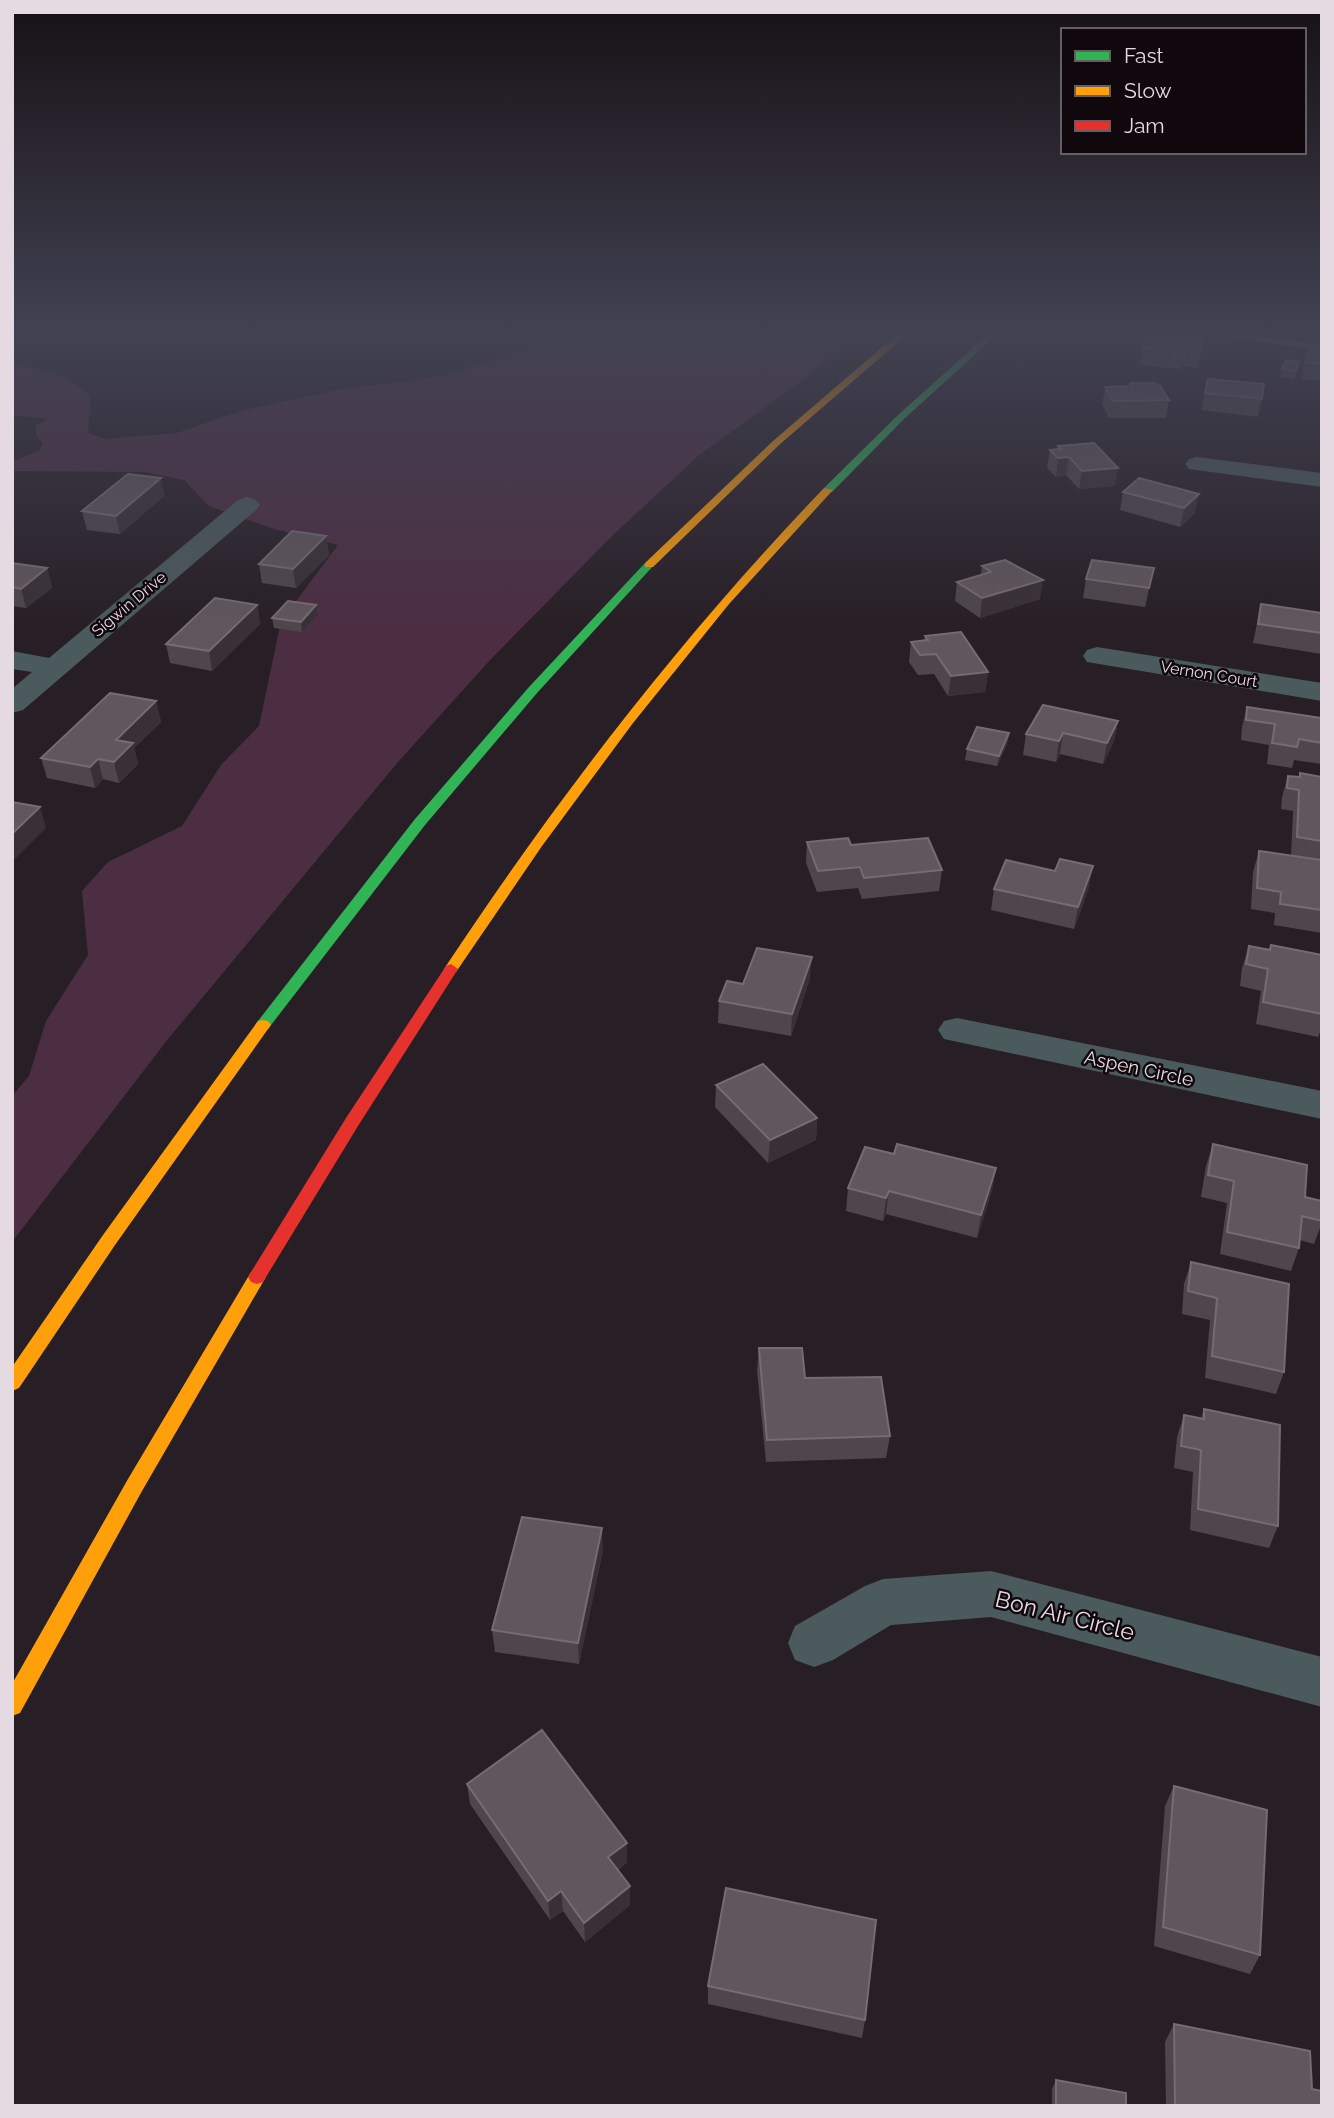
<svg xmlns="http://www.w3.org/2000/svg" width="1334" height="2118" font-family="Raleway,sans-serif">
<rect width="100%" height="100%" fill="#281f26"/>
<!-- green -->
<g fill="#4c2e43">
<polygon points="331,330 387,330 360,344 329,336"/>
<polygon points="593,330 864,330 807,377 698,456 613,535 491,659 398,762 168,1039 12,1242 12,1096 29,1076 46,1021 88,955 82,891 108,862 182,826 221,765 259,726 281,621 338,545 274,529 209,506 184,480 145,472 12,471 12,462 39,451 43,443 36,436 36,426 48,419 12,415 12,363 66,377 91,396 88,433 105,439 177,433 241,411 337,390 449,375 521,350"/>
</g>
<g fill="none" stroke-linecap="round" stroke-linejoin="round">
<!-- street -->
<g fill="#4b5a5d" fill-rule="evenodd">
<polygon points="1197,457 1322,473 1322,487 1189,469 1185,464 1189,459"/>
<polygon points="247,497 256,500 260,505 256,510 23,710 12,713 12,689 32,672 12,669 12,651 49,658 238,500"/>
<polygon points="1097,647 1322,683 1322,701 1087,662 1083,656 1087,650"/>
<polygon points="957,1018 1322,1091 1322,1119 944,1039 938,1030 944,1021"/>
<polygon points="991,1571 1322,1657 1322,1707 991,1617 891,1625 833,1660 814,1667 795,1660 788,1643 795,1626 865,1586 883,1579"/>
</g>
<!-- fast -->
<g fill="#30b455" fill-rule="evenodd">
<polygon points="993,330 1002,330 905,418 832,492 824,492 824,488 899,414"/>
<polygon points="1187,330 1213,330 1322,345 1322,351"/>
<polygon points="645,563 654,565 537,693 425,825 268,1029 258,1029 255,1025 258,1021 415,819 529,687"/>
</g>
<!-- slow -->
<g fill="#ff9f0a" fill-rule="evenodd">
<polygon points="902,330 912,330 779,445 653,567 645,567 645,563 773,441"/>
<path d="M824 488 833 490 729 604 633 723 542 846 456 972H446L444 969C557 798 682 636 824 488Z"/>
<polygon points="263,1020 268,1021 271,1025 268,1029 115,1245 19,1388 12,1391 12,1367 103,1235 258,1021"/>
<polygon points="257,1270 263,1272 266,1277 263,1282 142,1491 20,1713 12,1716 12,1684 128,1479 251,1272"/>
</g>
<!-- jam -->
<polygon fill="#e5322d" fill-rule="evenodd" points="451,964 458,969 358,1126 263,1282 257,1284 251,1282 248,1277 251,1272 346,1118 446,966"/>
</g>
<!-- wall -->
<g fill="#4f464c">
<polygon points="1204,339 1198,368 1181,366 1181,369 1140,365 1143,348"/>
<polygon points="1322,346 1322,381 1301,379 1305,362"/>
<polygon points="1299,362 1294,379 1280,377 1282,369"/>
<polygon points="1208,379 1262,399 1258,417 1201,410"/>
<polygon points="1130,383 1169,400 1166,418 1109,418 1102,404 1105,387 1129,386"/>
<polygon points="1058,446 1115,486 1079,489 1066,475 1056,477 1047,468 1050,450 1058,449"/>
<polygon points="161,478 164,496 120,534 87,530 82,511"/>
<polygon points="1139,478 1195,513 1180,527 1120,510 1123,492"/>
<polygon points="326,536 329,555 296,588 262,583 259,564"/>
<polygon points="12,563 47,568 52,588 26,608 12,606"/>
<polygon points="982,566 1040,599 980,618 955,601 957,582 981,575"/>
<polygon points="1154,568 1145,607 1083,598 1086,579"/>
<polygon points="1261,604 1322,613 1322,654 1253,643"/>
<polygon points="257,605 260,624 212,671 170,663 166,644"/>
<polygon points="316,605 318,615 302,632 274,628 272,618"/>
<polygon points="925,636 988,672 985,692 948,696 934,674 918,675 909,662 911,642 924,640"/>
<polygon points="156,701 161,722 134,748 138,764 119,783 103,779 95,788 47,778 41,758"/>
<polygon points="1247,707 1322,718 1322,764 1294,760 1292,768 1267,764 1269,745 1241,740 1242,727"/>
<polygon points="1118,721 1114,741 1103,764 1060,754 1056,762 1023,755 1026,734"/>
<polygon points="1009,733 1007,744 997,766 965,760 967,749"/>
<polygon points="1300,773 1322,777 1322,933 1274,925 1275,913 1251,909 1253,872 1259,851 1291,856 1293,811 1281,809 1282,797 1288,776 1299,777"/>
<polygon points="807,842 851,845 942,870 939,891 862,899 858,888 817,892 806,863"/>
<polygon points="1055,871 1089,887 1074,929 991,910 994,889"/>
<polygon points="1249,946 1270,950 1322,955 1322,1027 1318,1037 1256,1024 1261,991 1240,986 1242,968"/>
<polygon points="810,978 791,1036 718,1023 719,1001 743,984"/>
<polygon points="716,1085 817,1118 816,1140 768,1163 715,1107"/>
<polygon points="1213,1144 1305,1197 1322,1201 1322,1223 1314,1244 1300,1240 1299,1248 1291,1271 1220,1254 1227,1203 1201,1197 1206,1166"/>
<polygon points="894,1154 996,1168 992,1190 977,1238 886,1214 883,1221 846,1211 848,1188"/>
<polygon points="1191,1262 1284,1372 1276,1394 1205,1378 1210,1320 1182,1314 1184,1284"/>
<polygon points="759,1348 805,1378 890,1436 886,1458 766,1462 757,1371"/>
<polygon points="1204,1409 1278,1526 1269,1548 1190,1530 1193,1472 1174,1468 1177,1437 1184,1415 1201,1418"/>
<polygon points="603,1550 579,1664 495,1652 492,1630"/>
<polygon points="467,1784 627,1862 618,1870 630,1905 585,1942 563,1911 550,1920 470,1804"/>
<polygon points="1174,1786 1260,1955 1250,1974 1154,1946 1165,1806"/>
<polygon points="708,1986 865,2020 862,2038 708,2004"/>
<polygon points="1174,2024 1312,2089 1322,2106 1166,2106 1165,2042"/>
<polygon points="1056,2080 1126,2106 1052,2106 1052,2089"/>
</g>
<!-- shaded-wall -->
<g fill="#393036">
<polygon points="1069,457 1066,475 1056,477 1058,458"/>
<polygon points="1118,468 1115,486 1079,489 1082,471"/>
<polygon points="161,478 164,496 120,534 116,516"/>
<polygon points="1199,494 1195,513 1180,527 1184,508"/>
<polygon points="326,536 329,555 296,588 293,569"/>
<polygon points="47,568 52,588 26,608 21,589"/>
<polygon points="1154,568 1150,587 1145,607 1149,588"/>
<polygon points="1043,580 1040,599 980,618 982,598"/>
<polygon points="257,605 260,624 212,671 209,651"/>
<polygon points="316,605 318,615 302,632 301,622"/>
<polygon points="988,672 985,692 948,696 951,676"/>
<polygon points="156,701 161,722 134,748 138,764 119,783 114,762 116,740"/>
<polygon points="1118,721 1114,741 1103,764 1107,743"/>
<polygon points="1009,733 1007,744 997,766 999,756"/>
<polygon points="1063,733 1060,754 1056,762 1059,741"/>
<polygon points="98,759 103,779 95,788 90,767"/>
<polygon points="40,807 46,828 12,862 12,834"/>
<polygon points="1093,866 1089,887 1074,929 1078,907"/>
<polygon points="812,957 810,978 791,1036 792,1014"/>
<polygon points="817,1118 816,1140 768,1163 770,1140"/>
<polygon points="996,1168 992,1190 977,1238 981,1215"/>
<polygon points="889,1191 886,1214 883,1221 886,1198"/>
<polygon points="602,1528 603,1550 579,1664 578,1643"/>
<polygon points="627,1843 627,1862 609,1876 608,1857"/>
<polygon points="630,1886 630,1905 585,1942 584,1923"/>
<polygon points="561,1891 563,1911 550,1920 548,1901"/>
</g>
<!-- building -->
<g fill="#60565c" stroke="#756b71" stroke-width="2">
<polygon points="1147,333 1204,339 1201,351 1185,350 1184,353 1143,348"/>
<polygon points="1310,345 1322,346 1322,364 1305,362"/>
<polygon points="1286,360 1299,362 1296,371 1282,369"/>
<polygon points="1208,379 1264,384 1262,399 1205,393"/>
<polygon points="1130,383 1155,383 1161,387 1169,400 1112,401 1105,387 1131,386"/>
<polygon points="1094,443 1118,468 1082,471 1069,457 1058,458 1050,450 1061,449 1058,446"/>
<polygon points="128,474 161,478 116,516 82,511"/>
<polygon points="1139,478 1199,494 1184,508 1123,492"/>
<polygon points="292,531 326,536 293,569 259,564"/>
<polygon points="1005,560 1043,580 982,598 957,582 991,572 982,566"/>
<polygon points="1092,560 1154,568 1149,588 1086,579"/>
<polygon points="12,563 47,568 21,589 12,587"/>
<polygon points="215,598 257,605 209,651 166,644"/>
<polygon points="288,601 316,605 301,622 272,618"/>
<polygon points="1261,604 1322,613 1322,633 1258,624"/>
<polygon points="961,632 988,672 951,676 936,654 920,655 911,642 928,640 925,636"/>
<polygon points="110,693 156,701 116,740 133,743 114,762 98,759 90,767 41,758"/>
<polygon points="1043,705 1118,721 1107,743 1063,733 1059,741 1026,734"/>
<polygon points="1247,707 1322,718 1322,743 1299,739 1297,747 1272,743 1275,724 1246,720"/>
<polygon points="977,727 1009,733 999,756 967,749"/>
<polygon points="1300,773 1322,777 1322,841 1297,837 1299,790 1287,788 1288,776 1300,777"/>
<polygon points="12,802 40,807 12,834"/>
<polygon points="848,838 851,845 928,838 942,870 864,878 860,867 818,871 807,842"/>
<polygon points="1259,851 1322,860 1322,910 1280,904 1281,892 1257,888"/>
<polygon points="1060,859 1093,866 1078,907 994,889 1006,860 1055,871"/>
<polygon points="1271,945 1322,955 1322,1014 1263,1002 1268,969 1246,964 1249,946 1270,950"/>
<polygon points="757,948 812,957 792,1014 719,1001 727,981 743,984"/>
<polygon points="763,1064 817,1118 770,1140 716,1085"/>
<polygon points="897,1144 996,1168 981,1215 889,1191 886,1198 848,1188 865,1147 894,1154"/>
<polygon points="1213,1144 1307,1165 1305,1197 1322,1201 1322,1221 1302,1216 1299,1248 1227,1232 1234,1181 1208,1175"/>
<polygon points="1191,1262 1289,1284 1284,1372 1212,1356 1217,1298 1188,1291"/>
<polygon points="759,1348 802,1348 805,1378 881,1377 890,1436 767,1440"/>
<polygon points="1204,1409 1280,1425 1278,1526 1198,1509 1201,1450 1181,1446 1184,1415 1204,1419"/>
<polygon points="522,1517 602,1528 578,1643 492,1630"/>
<polygon points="542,1730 627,1843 608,1857 630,1886 584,1923 561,1891 548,1901 467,1784"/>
<polygon points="1174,1786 1267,1810 1260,1955 1163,1927"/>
<polygon points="726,1888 876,1920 865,2020 708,1986"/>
<polygon points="1174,2024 1310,2051 1312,2089 1322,2091 1322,2106 1175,2106"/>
<polygon points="1056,2080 1126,2093 1126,2106 1056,2106"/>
</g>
<!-- sky -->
<linearGradient id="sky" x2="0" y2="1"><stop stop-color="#161115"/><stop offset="0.53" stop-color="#424252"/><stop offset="1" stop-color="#424252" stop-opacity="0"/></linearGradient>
<rect width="1334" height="627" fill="url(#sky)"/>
<g text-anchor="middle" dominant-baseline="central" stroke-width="5" stroke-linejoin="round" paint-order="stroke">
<!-- far-street labels -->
<g font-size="16" fill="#e6dae2" stroke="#10080d">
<text transform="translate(129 604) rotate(-40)">Sigwin Drive</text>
<text transform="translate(1209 674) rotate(9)">Vernon Court</text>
</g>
<!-- street labels -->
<g font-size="19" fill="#e6dae2" stroke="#10080d">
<text transform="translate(1139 1068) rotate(12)">Aspen Circle</text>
</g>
<!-- near-street labels -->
<g font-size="23" fill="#e6dae2" stroke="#10080d">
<text transform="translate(1065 1615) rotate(14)">Bon Air Circle</text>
</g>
</g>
<!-- border -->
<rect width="1334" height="2118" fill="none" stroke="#e6dae2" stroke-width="28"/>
<!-- legend -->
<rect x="1061" y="28" width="245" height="126" fill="#10080d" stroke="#665c62" stroke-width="2"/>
<rect x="1075" y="51" width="35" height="10" fill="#30b455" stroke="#665c62" stroke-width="2"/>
<text x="1124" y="63" font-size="21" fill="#e6dae2">Fast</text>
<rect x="1075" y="86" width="35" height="10" fill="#ff9f0a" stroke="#665c62" stroke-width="2"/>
<text x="1124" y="98" font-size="21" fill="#e6dae2">Slow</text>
<rect x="1075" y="121" width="35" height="10" fill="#e5322d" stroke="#665c62" stroke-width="2"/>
<text x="1124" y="133" font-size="21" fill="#e6dae2">Jam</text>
</svg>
